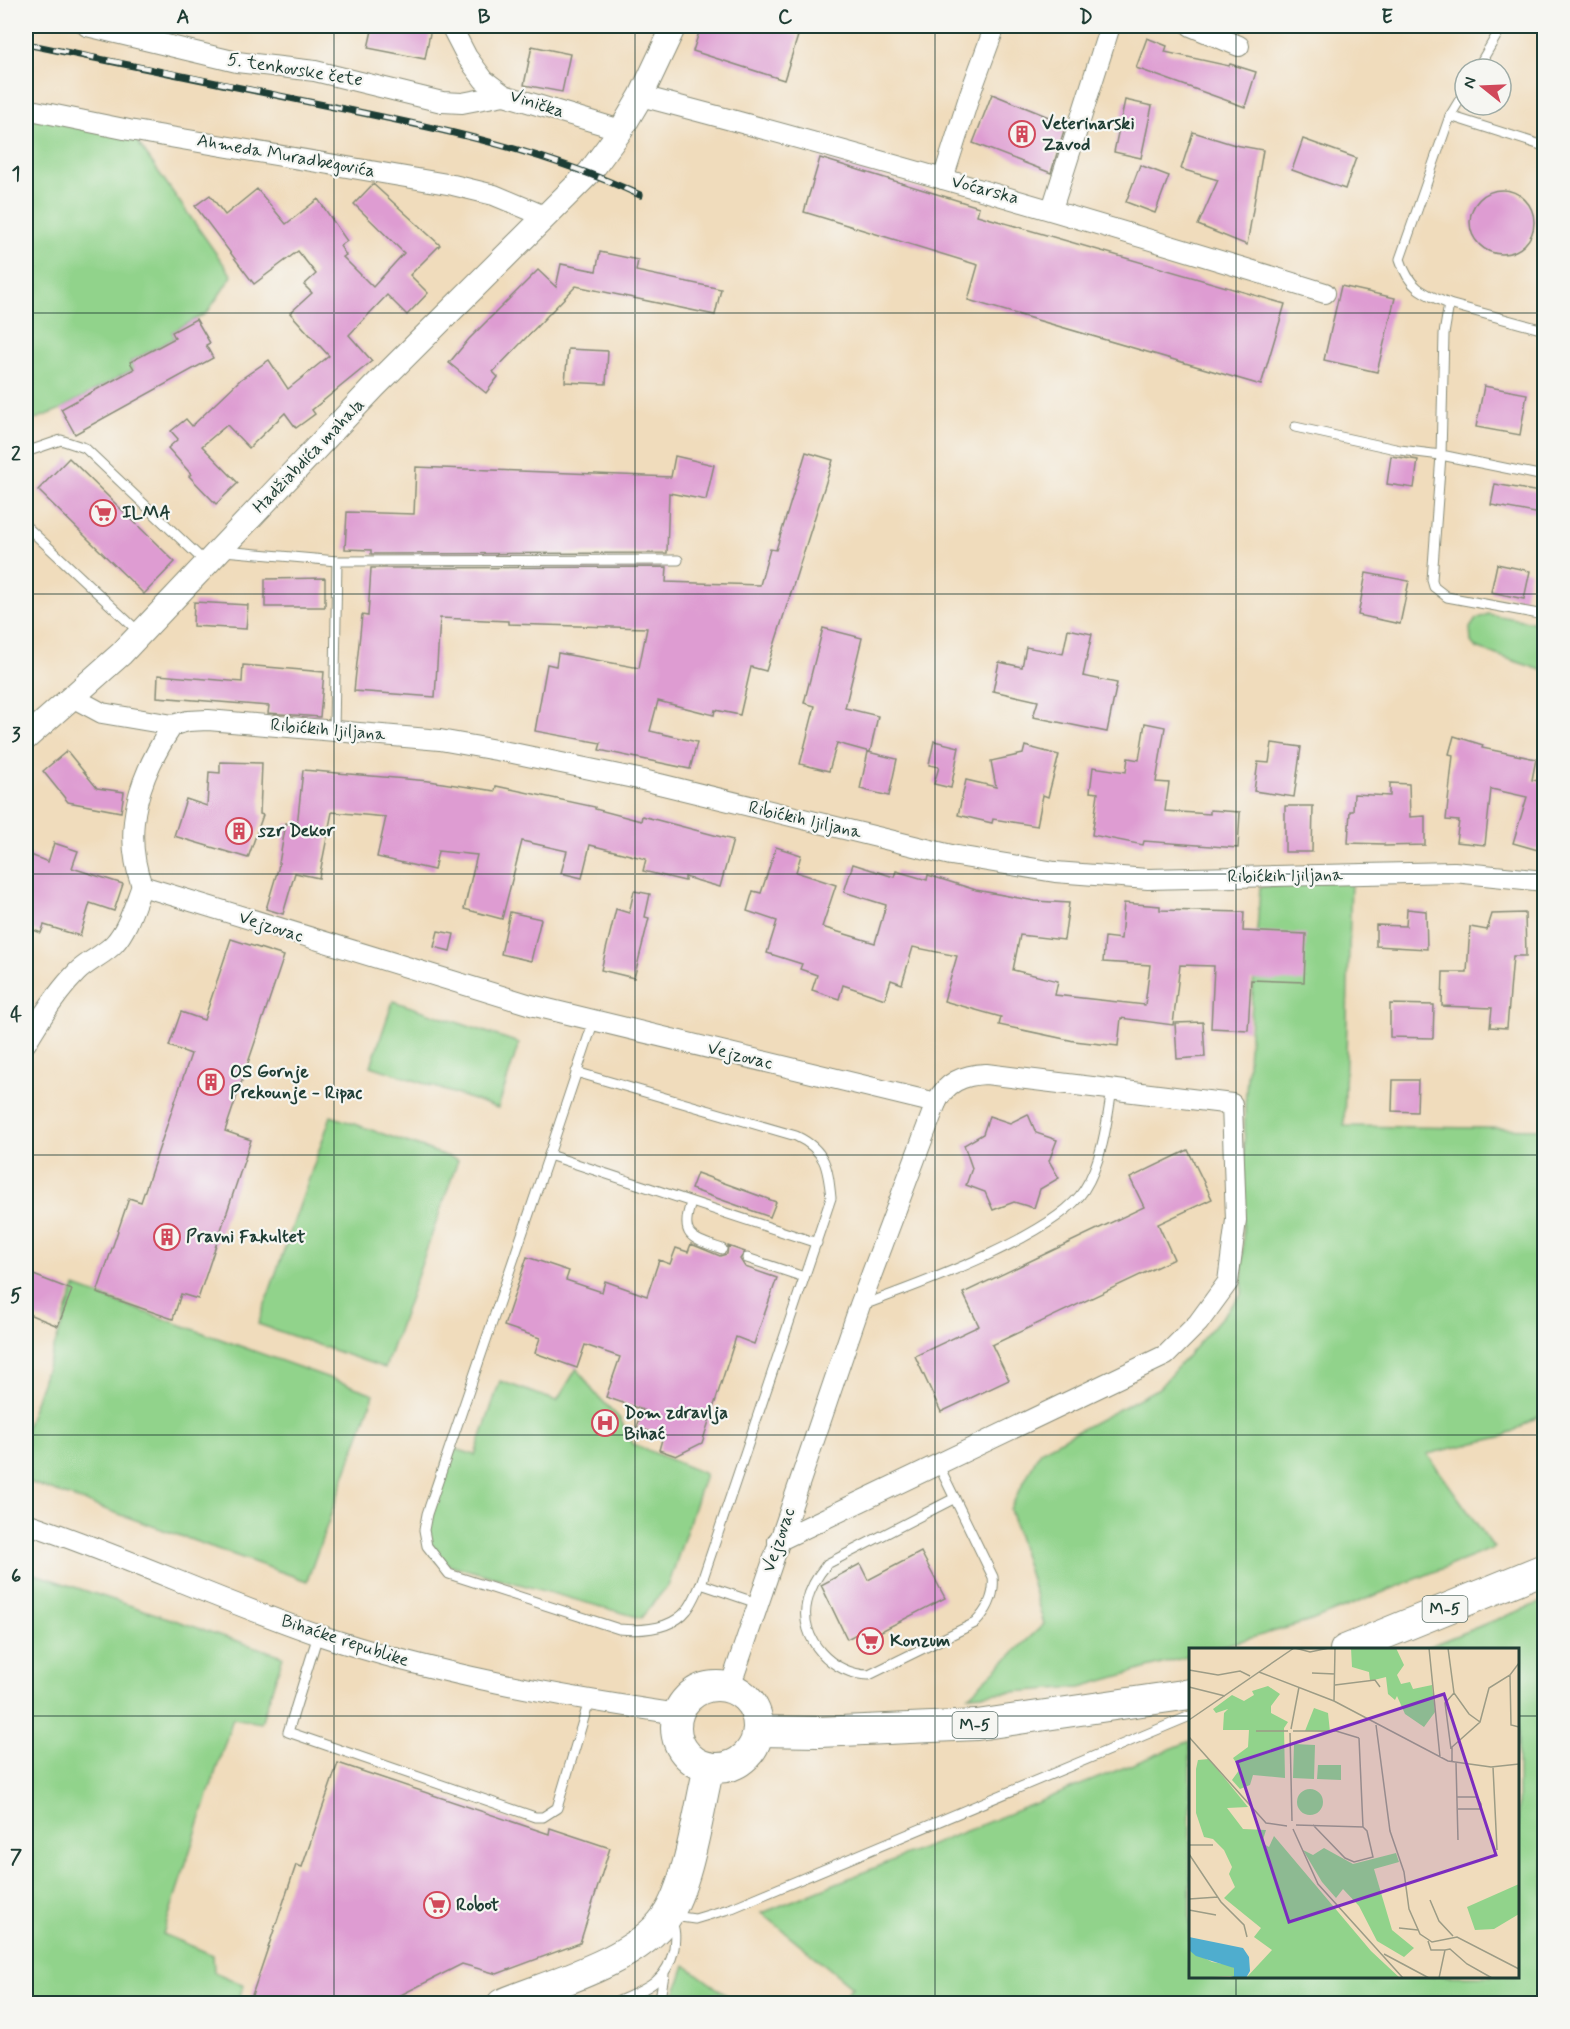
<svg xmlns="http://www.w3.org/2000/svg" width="1570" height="2029" font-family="Mynerve,sans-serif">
<rect width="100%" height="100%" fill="#f6f6f2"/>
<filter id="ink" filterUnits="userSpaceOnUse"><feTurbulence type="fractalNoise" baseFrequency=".0167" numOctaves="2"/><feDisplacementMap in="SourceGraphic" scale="12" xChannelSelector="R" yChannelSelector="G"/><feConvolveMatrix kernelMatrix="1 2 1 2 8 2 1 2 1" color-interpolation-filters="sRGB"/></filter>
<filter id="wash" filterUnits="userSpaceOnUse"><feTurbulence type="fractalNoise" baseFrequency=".008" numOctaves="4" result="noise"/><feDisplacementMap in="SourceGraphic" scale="24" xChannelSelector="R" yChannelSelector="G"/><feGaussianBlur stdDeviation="1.35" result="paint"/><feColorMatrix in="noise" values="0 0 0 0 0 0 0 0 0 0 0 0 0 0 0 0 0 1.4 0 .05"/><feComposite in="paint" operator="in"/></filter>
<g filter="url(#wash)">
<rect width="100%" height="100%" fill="#f0dcbc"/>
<!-- green -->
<g fill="#91d38b" stroke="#588860" stroke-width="1.5">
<polygon points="26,109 129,130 232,276 207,313 172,332 175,338 130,362 134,369 61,409 26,423"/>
<polygon points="1488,614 1544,624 1544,671 1476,648 1471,642 1470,628 1476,619"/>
<polygon points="1351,879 1344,1126 1544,1129 1544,1413 1505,1436 1427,1454 1494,1548 1311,1621 1212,1649 1190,1650 1190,1656 1081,1687 969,1695 1044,1624 1010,1509 1040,1451 1159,1388 1242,1294 1245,1106 1260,887"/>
<polygon points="393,1001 519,1043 498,1108 371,1066"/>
<polygon points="331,1116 458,1160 385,1368 258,1324"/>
<polygon points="75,1287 374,1394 307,1581 26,1481 26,1428"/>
<polygon points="577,1368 593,1391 620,1419 633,1444 705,1474 669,1584 641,1618 436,1561 427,1546 427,1514 449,1447 475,1455 500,1381 557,1401"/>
<polygon points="26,1571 283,1656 261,1723 233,1718 163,1934 213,1955 214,1972 244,1985 237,2003 26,2003"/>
<polygon points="1544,1601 1544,2003 837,2003 852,1987 762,1913 1190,1741 1190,1976 1518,1976 1518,1650 1422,1649"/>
<polygon points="685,1965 737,2003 672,2003"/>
</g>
<g id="blocks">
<!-- building -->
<g fill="#de9cd2">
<polygon points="373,26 431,28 425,59 368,48"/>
<polygon points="701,26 764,26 798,36 784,80 693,51"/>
<polygon points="1147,38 1167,46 1165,52 1229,66 1230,64 1256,72 1245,107 1136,68"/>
<polygon points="532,46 570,54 562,92 524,85"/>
<polygon points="992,94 1066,124 1051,173 973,143"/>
<polygon points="1125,100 1152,106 1141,158 1114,152"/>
<polygon points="1193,132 1235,145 1263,150 1247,245 1198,225 1218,180 1181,169"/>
<polygon points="1303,139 1356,158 1345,189 1292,170"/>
<polygon points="820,158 979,207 977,215 1285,304 1261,385 968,300 978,265 804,212"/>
<polygon points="1140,165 1169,176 1155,213 1126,202"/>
<polygon points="373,184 440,245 410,275 428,293 407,315 387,295 349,335 372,361 312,410 315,414 296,428 285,413 249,448 227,425 202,446 238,483 216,504 189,476 191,474 168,448 178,439 171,431 186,419 192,426 241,379 269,360 288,389 329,356 290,313 312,293 304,285 316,274 298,251 254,284 195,206 210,195 225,215 257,189 286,224 318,199 347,241 340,246 346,255 343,257 373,287 404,253 354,204"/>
<circle cx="1502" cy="222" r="32"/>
<polygon points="600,252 638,260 636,271 721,289 715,315 576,286 493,372 498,377 486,393 449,363 469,339 538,270 556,287 561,264 596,271"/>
<polygon points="1341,286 1395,298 1377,372 1324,360"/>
<polygon points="196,319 210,343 206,345 213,358 75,434 61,409 134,369 130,362 175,338 172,332"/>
<polygon points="568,349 608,351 606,384 565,382"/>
<polygon points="1484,386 1527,394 1520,435 1476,427"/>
<polygon points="806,452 833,460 766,671 751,667 740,715 715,710 714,715 658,701 650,731 697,742 690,769 599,750 601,743 535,731 547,664 556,666 558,653 639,668 647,628 508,624 508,621 440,618 435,697 354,691 362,615 368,616 371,568 667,567 666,582 760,585 770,549 776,550"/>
<polygon points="675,456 714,465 706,500 669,493 667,553 371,554 371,550 345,549 347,512 414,514 416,467 671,477"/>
<polygon points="1391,456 1418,460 1414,488 1387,484"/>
<polygon points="69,458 175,562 144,594 38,490"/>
<polygon points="1495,484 1545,493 1541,514 1491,505"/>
<polygon points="1497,564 1530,571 1524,599 1491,592"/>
<polygon points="1366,573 1409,581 1400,624 1358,615"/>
<polygon points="325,578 325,607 265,607 265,579"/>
<polygon points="194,602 248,605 246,629 193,626"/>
<polygon points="823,628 862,638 845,708 878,716 870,752 837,743 829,771 800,764 815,706 804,703"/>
<polygon points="1068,629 1092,634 1083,676 1117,683 1107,732 1033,717 1038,701 993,691 999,662 1022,667 1026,647 1063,654"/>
<polygon points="243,665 324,672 320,717 268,713 269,706 157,697 158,675 242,682"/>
<polygon points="1145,723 1165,727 1156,782 1169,783 1165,811 1210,814 1210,810 1240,812 1238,848 1144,841 1143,845 1092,835 1098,793 1090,792 1093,767 1126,772 1128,758 1139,760"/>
<polygon points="1454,736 1483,745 1482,748 1536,759 1532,780 1545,782 1545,852 1513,843 1527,797 1491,789 1485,845 1456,842 1459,821 1446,820 1453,755 1449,754"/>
<polygon points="934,741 959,747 951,788 934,784 939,767 929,765"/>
<polygon points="1272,743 1301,747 1294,797 1254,791 1258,762 1269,763"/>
<polygon points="1025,746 1059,755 1048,797 1043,795 1037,826 993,819 992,823 958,815 966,780 996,787 991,761 1023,754"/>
<polygon points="67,751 97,788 124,792 121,812 68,802 43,771"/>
<polygon points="868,752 897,759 889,796 860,789"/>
<polygon points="220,762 262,763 260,814 263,815 248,858 174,836 186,799 207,806 209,772 220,773"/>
<polygon points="303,770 429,781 495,791 496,786 595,807 595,809 641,821 642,816 733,840 720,887 685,877 685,881 643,871 646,859 590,845 582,878 561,873 567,851 522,841 502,919 464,909 477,855 438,851 434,870 377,857 386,817 332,812 319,878 295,873 283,914 266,909 278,869 286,823 297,826"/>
<polygon points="1390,783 1409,784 1410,817 1425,816 1425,845 1384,846 1384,844 1348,843 1350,811 1353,811 1354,794 1390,796"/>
<polygon points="1285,806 1313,806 1312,852 1285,852"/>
<polygon points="54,843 78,851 72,868 123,884 114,911 90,903 80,936 44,925 41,933 26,927 26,853 48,862"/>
<polygon points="776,847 801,855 796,872 836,885 822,927 875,943 886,905 844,892 853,864 894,877 896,871 927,880 928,875 976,890 1035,901 1069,903 1064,940 1020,935 1013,970 1058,981 1055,995 1145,1005 1150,965 1103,962 1105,937 1121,939 1124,903 1160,906 1160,910 1244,912 1243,931 1306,934 1304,982 1251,980 1248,1030 1211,1028 1214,966 1180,965 1173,1025 1121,1018 1118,1046 1074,1041 999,1025 1001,1017 944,1001 957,956 913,947 902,984 891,980 885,999 843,985 839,999 812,990 817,975 800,969 802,964 767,953 777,921 747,911 753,891 761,893"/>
<polygon points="634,891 650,894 645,917 649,918 634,978 601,970 616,909 629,913"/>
<polygon points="1407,909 1426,911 1427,949 1376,946 1376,925 1406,926"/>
<polygon points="510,912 541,919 531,961 501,954"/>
<polygon points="1525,913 1526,956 1513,956 1507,1028 1490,1027 1492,1008 1442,1006 1443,972 1467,972 1470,927 1487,930 1492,914"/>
<polygon points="438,931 454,934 450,951 434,947"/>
<polygon points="231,939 284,956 225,1131 251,1140 198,1299 181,1294 173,1319 97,1293 129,1198 141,1202 191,1054 169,1046 181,1012 204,1020"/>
<polygon points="1390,1004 1434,1005 1433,1038 1390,1037"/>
<polygon points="1203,1022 1205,1057 1177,1059 1175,1023"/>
<polygon points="1393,1080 1418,1080 1417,1112 1392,1111"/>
<polygon points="1028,1114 1036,1133 1057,1140 1049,1161 1059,1178 1040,1189 1034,1208 1014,1202 993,1210 985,1192 966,1185 972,1168 964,1145 983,1134 989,1116 1010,1123"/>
<polygon points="1188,1150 1212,1199 1158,1224 1174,1259 992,1345 1009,1380 941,1412 915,1356 979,1326 963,1293 1144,1207 1130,1178"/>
<polygon points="697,1173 776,1202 770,1217 691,1189"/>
<polygon points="691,1244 720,1256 727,1254 728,1246 745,1252 740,1259 745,1267 777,1278 754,1344 736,1337 702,1443 676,1456 659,1450 663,1436 637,1427 643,1410 606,1397 620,1357 585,1345 577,1368 535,1353 540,1338 504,1326 527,1257 569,1271 566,1280 602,1292 605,1281 647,1296 659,1260 670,1264 676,1248 688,1252"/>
<polygon points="26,1272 72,1290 58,1326 26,1313"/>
<polygon points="921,1552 945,1598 870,1637 866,1629 847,1639 821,1585 860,1564 868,1580"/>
<polygon points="338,1763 549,1834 550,1828 610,1848 580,1943 497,1974 462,1964 383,2004 249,2004 296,1865 302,1867"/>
</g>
</g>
</g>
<g filter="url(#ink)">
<use href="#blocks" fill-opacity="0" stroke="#888c78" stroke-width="1.5"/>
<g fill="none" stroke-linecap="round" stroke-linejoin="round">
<defs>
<g id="service">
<polyline points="1477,69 1502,26"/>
<path d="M1465 91 1450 116 1400 259C1409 288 1422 293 1449 304L1444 334 1441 455 1544 476"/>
<polyline points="1450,116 1544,146"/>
<polyline points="1449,304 1544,330"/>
<polyline points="1295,427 1400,450 1441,455 1432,580 1434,587 1447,597 1544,615"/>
<polyline points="26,452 61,440 85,448 205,562"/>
<polyline points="26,526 140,633"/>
<polyline points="224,551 337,561 678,560"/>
<polyline points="334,731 337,561"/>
<polyline points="594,1020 549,1155 817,1243"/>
<path d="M576 1072 796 1136C826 1150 828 1168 831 1198L701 1584 757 1603"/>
<path d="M549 1155 427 1514 424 1530 427 1546 449 1574 619 1629C642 1631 671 1630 687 1610 693 1603 697 1592 701 1584"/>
<path d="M691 1203C679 1237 693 1239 722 1249"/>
<polyline points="747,1258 804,1277"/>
<path d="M863 1305C915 1286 1055 1236 1084 1190 1102 1162 1107 1122 1112 1089"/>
<path d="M938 1464 993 1577C995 1595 988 1610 975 1623L869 1675C833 1675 798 1639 807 1602 810 1587 818 1575 827 1564L955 1498"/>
<polyline points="318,1635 288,1732 535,1817 543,1817 557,1808 589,1701"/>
<polyline points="673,1916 695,1919 732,1908 1190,1716"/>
<path d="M612 2004C643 1990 667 1984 674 1948 675 1939 676 1929 671 1921"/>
<polyline points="659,2004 664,1975"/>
</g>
<g id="minor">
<polyline points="87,26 237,62 315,71 442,102 462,103 504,95"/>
<polyline points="451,26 467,57 484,80 504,95 621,130"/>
<polyline points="1191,26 1239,46"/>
<path d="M641 96C871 156 1098 223 1325 293"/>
<polyline points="26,109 129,130 453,185 494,195 544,216"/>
<polyline points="943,179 970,94 995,26"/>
<polyline points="1052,209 1110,26"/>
<polyline points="74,698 102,713 173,725 188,721 208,720 440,740 513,753 643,780 951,855 1055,872 1148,879 1454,872 1544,881"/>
<polyline points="142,886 531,1005 936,1103 860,1305 730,1687"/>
<path d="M142 886C121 828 140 774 173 725"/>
<path d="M26 1043C40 1019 57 992 77 972 88 961 105 954 114 944 128 929 134 906 142 886"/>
<path d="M26 1523C125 1556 220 1601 319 1635 435 1674 557 1696 678 1714"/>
<path d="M778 1541 1166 1355 1198 1323 1228 1282 1236 1220 1232 1104 986 1074C963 1075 946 1082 936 1103"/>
</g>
<polyline id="tertiary" points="26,738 121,654 374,387 590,172 621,130 641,96 674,26"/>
<g id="primary">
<polyline points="1345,1650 1544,1569"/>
<circle cx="717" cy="1727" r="41"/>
<polyline points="758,1731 819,1732 977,1725 1190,1694"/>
<path d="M502 2004C551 1984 636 1961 666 1917 689 1884 699 1808 709 1767"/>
</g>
</defs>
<!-- service casing -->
<use href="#service" stroke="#888c78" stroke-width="11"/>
<!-- minor casing -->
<use href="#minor" stroke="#888c78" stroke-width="22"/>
<!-- tertiary casing -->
<use href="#tertiary" stroke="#888c78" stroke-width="26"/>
<!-- primary casing -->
<use href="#primary" stroke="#888c78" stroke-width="32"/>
<!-- service -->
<use href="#service" stroke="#fff" stroke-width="9"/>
<!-- minor -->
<use href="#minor" stroke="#fff" stroke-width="20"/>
<!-- tertiary -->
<use href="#tertiary" stroke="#fff" stroke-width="24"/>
<!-- primary -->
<use href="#primary" stroke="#fff" stroke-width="30"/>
<defs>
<path id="rail" d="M26 44C123 63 221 83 319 104 429 126 538 148 640 195"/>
</defs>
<!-- rail casing -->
<use href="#rail" stroke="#1f3d34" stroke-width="7"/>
<!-- rail -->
<use href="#rail" stroke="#f6f6f2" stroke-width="4.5" stroke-dasharray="14" stroke-linecap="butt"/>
</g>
</g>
<!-- grid -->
<path fill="none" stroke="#1f3d34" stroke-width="1.5" stroke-opacity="0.55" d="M334 26V2004M635 26V2004M935 26V2004M1236 26V1650M26 313H1544M26 594H1544M26 874H1544M26 1155H1544M26 1435H1544M26 1716H1190M1518 1716H1544M1236 1976V2004"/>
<!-- icons -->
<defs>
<symbol id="building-ring" viewBox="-11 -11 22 22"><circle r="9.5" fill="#f6f6f2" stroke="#d1495b" stroke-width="1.5"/><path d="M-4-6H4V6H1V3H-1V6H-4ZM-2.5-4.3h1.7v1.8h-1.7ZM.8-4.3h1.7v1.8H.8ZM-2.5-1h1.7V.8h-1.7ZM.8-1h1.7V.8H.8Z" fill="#d1495b"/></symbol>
<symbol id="supermarket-ring" viewBox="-11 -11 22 22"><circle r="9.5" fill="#f6f6f2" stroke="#d1495b" stroke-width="1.5"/><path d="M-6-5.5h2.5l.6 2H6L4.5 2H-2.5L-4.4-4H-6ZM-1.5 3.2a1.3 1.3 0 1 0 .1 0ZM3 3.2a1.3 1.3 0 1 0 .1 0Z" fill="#d1495b"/></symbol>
<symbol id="hospital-ring" viewBox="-11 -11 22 22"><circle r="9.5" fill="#f6f6f2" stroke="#d1495b" stroke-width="1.5"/><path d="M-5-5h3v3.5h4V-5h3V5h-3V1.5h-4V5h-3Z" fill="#d1495b"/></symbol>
</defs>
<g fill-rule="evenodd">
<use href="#building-ring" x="1007" y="119" width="30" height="30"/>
<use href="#supermarket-ring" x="88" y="498" width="30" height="30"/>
<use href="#building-ring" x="224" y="816" width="30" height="30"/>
<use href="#building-ring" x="196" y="1067" width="30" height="30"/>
<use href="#building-ring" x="152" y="1222" width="30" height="30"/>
<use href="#hospital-ring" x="590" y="1408" width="30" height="30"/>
<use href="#supermarket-ring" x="855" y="1626" width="30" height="30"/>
<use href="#supermarket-ring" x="422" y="1890" width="30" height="30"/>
</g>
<g text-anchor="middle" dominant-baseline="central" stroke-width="4.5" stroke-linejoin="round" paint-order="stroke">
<!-- shield labels -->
<g fill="#f6f6f2" stroke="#60746d" stroke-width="1.5">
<rect x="1422.5" y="1596" width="45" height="26" rx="4.5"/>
<rect x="952.5" y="1712" width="45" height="26" rx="4.5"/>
</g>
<g font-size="16" font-weight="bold" fill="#1f3d34">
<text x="1445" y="1609">M-5</text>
<text x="975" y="1725">M-5</text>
</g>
<!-- street labels -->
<g font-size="18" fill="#1f3d34" stroke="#f6f6f2">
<text transform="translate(295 70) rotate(9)">5. tenkovske čete</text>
<text transform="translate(537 104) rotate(18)">Vinička</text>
<text transform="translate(286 156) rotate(10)">Ahmeda Muradbegovića</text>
<text transform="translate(985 190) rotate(15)">Voćarska</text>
<text transform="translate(309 456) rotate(-46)">Hadžiabdića mahala</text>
<text transform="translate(328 730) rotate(5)">Ribićkih ljiljana</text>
<text transform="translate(805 820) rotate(13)">Ribićkih ljiljana</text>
<text transform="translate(1285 876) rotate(-1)">Ribićkih ljiljana</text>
<text transform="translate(271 927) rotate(18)">Vejzovac</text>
<text transform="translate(740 1056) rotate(14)">Vejzovac</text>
<text transform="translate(779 1540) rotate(-71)">Vejzovac</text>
<text transform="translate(345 1641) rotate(18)">Bihaćke republike</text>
</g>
<!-- poi labels -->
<g font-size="18" font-weight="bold" fill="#1f3d34" stroke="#f6f6f2" text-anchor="start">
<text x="1042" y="124">Veterinarski<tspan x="1042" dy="21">Zavod</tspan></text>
<text x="122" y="513">ILMA</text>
<text x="258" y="831">szr Dekor</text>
<text x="230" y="1072">OS Gornje<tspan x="230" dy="21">Prekounje - Ripac</tspan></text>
<text x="186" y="1237">Pravni Fakultet</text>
<text x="624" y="1413">Dom zdravlja<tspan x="624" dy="21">Bihać</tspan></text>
<text x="890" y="1641">Konzum</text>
<text x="456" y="1905">Robot</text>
</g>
</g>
<!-- overview -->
<g transform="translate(1189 1648)">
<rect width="330" height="330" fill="#f0dcbc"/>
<path d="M162 0H207L215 17 208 27 212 36 221 34 224 41 243 37 246 64 235 79 216 66 208 48 206 52 199 46 197 29 181 33 180 24 163 19ZM79 38 91 46 82 58V65L99 74 95 80 96 130 64 127 61 137 51 141 43 132 51 121 44 110 59 99 60 82H34L35 65 39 61 27 65 24 61 43 47 55 53 65 47 63 43ZM125 60 139 65 141 84 116 83ZM105 96 126 97 125 131 104 130ZM20 111 59 159 38 160 54 181 77 182 73 195 80 199 85 188 182 303 211 330H57L83 302 65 289 72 280 35 250 46 239 40 226 43 219 35 202 24 191 15 189 7 165V121L9 112ZM129 117H152V132L128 131ZM108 154a13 13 0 1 1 26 0a13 13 0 1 1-26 0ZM135 200 164 216 207 205 210 214 185 221 203 282 225 300 215 309 188 293 170 258 154 241 147 250 133 234 114 202 124 207ZM330 236V266L305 281 286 282 278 259ZM0 302 23 314 40 317 45 320V328L0 330Z" fill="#91d38b"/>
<path d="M0 289 54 300 60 309 61 323 57 330H38L45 328V320L7 308 0 302Z" fill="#4fadce"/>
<path fill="none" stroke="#9c9c86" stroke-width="1.5" d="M106 0 121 4 140 0M240 0 251 109M259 0 265 45 280 66 291 74M0 22 29 27 51 23 61 28M70 24 145 53 259 113 302 119 330 116M123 25 146 26M321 27 322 77 330 79M146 37 186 32 191 39M0 39 36 48M145 53 146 0M0 72 105 0M187 77 201 183 215 224 220 261 231 286 243 294 268 289 330 321M102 81 110 39M67 83H99M104 83H147L170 90M101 85 103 173M0 89 77 175 98 178M262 101 256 55 265 45M263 114V99L291 74 300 40 321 27 330 15M267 115 269 192M304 119 308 202M268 149H288L292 156V161H269M107 177 174 179 170 90M124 177 156 210 165 214 184 209 178 183 174 179M104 181 129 236 214 330M0 197H24M0 206 32 254 55 277 58 289M0 251 29 249M241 252 250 273 264 288M0 262 27 267M210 280 229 282M239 293 242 302H256L250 330M256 302 261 301 278 316 303 330M195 306 240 330"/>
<path fill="#7b2cbf" fill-opacity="0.15" stroke="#7b2cbf" stroke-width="3" d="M255 46 307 207 100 274 48 114Z"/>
<rect width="330" height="330" fill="none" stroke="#1f3d34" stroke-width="3"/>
</g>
<!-- margin -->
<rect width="1570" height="2029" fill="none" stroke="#f6f6f2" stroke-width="66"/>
<!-- north arrow -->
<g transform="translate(1483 87) rotate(288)"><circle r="28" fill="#f6f6f2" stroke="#a0aca6" stroke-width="1.5"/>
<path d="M0-4.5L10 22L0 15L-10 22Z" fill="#d1495b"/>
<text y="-9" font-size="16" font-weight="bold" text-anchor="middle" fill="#1f3d34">N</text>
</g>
<rect x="33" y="33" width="1504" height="1963" fill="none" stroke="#1f3d34" stroke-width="2"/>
<g font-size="20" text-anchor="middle" font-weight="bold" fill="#1f3d34">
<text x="183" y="23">A</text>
<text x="484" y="23">B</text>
<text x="785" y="23">C</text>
<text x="1086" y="23">D</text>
<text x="1387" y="23">E</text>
<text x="16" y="180">1</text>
<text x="16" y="460">2</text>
<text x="16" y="741">3</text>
<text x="16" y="1021">4</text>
<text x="16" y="1302">5</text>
<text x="16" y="1582">6</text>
<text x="16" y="1863">7</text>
</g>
</svg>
